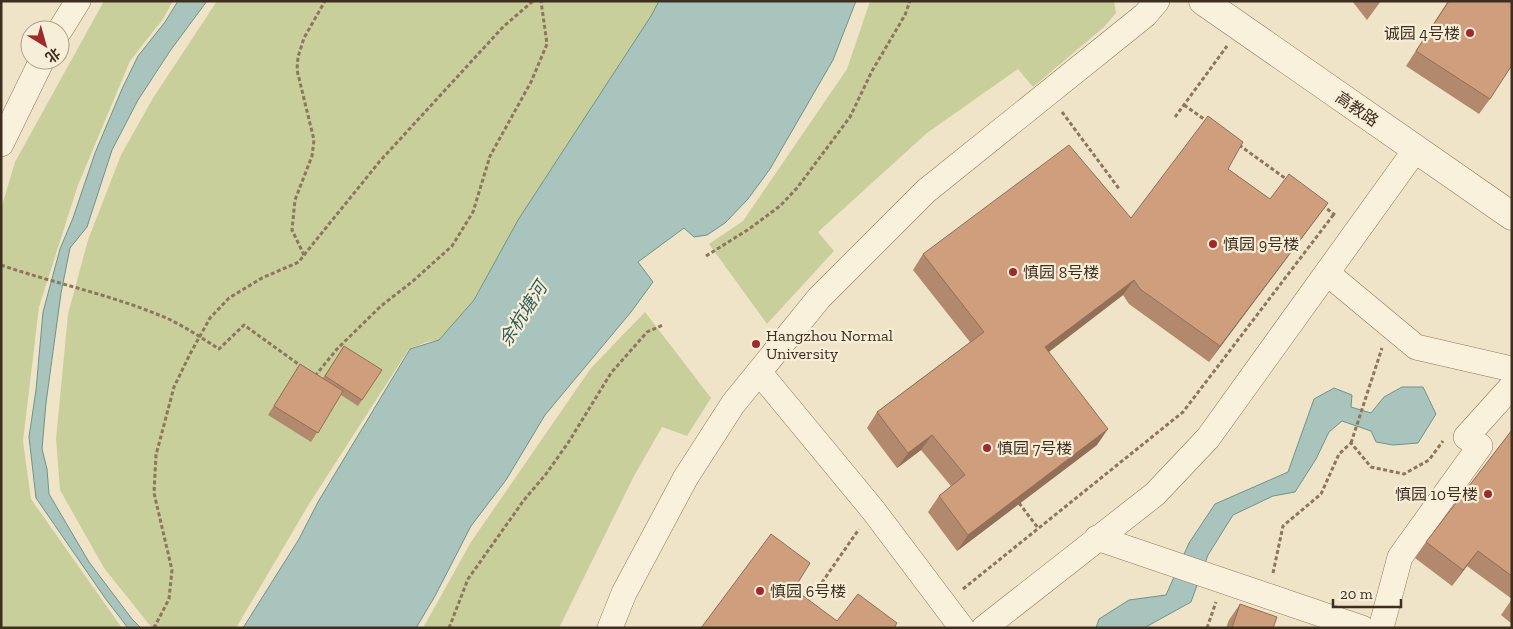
<svg xmlns="http://www.w3.org/2000/svg" width="1513" height="629" font-family="'Zilla Slab','Noto Sans SC',serif">
<rect width="100%" height="100%" fill="#f0e4c8"/>
<!-- green -->
<g fill="#c9cf9b">
<polygon points="104,1 173,1 163,19 130,61 78,185 39,307 23,441 31,499 122,628 1,628 1,209 15,162"/>
<polygon points="217,1 659,1 651,16 518,220 474,300 439,340 427,342 409,349 309,504 236,628 152,628 104,568 60,490 56,439 68,314 88,240 121,155 153,98"/>
<polygon points="870,1 1114,1 1116,13 1104,27 1033,87 1018,69 927,133 818,232 834,251 767,324 709,244 743,221 847,69"/>
<polygon points="645,312 711,398 687,436 662,427 634,476 559,628 423,628 471,542 591,368"/>
</g>
<!-- water -->
<g fill="#a9c4bc" stroke="#6f938a">
<polygon points="178,1 207,1 170,51 138,100 112,150 87,227 70,248 61,293 46,403 42,449 47,469 49,494 89,562 132,619 141,628 128,628 105,598 36,498 29,437 36,390 43,312 60,249 73,218 95,153 122,89 138,56 165,22"/>
<polygon points="659,1 856,1 833,60 770,169 748,199 725,223 707,235 694,237 684,228 638,262 653,282 631,312 545,415 506,480 471,526 435,596 416,628 243,628 299,539 318,502 410,349 439,340 474,300 518,220 651,16"/>
<polygon points="1402,387 1423,387 1436,414 1418,443 1393,445 1376,442 1371,431 1342,421 1329,432 1316,459 1295,492 1273,496 1233,515 1208,555 1191,602 1144,628 1096,628 1099,619 1129,600 1166,595 1189,543 1215,504 1288,472 1314,399 1334,388 1352,395 1351,407 1371,413 1384,397"/>
</g>
<g fill="none" stroke-linecap="round" stroke-linejoin="round">
<defs>
<g id="minor">
<polyline points="60,30 78,1"/>
<polyline points="1,144 42,60"/>
<polyline points="1327,273 1416,347 1512,369"/>
<polyline points="759,372 873,510 962,628"/>
<polyline points="1097,538 1362,628"/>
<polyline points="610,628 624,593 686,477 733,404 819,298 926,191 1145,15 1157,1"/>
<polyline points="984,628 1155,494 1208,438 1416,149"/>
<polyline points="1381,628 1400,557 1480,446 1466,437 1512,386"/>
</g>
<polyline id="tertiary" points="1203,1 1512,216"/>
</defs>
<!-- minor casing -->
<use href="#minor" stroke="#8d765c" stroke-width="26"/>
<!-- tertiary casing -->
<use href="#tertiary" stroke="#8d765c" stroke-width="29"/>
<!-- path -->
<g stroke="#8d765c" stroke-width="3" stroke-dasharray="4 2.5" stroke-linecap="butt">
<polyline points="1184,105 1208,122"/>
<polyline points="1062,112 1120,190"/>
<polyline points="1175,117 1227,46"/>
<polyline points="1239,145 1289,181"/>
<polyline points="1322,205 1335,215"/>
<polyline points="304,255 380,161 503,27 533,1"/>
<polyline points="706,256 749,229 780,206 797,188 850,117 872,71 905,15 910,1"/>
<path d="M1 265C53 283 108 294 159 315 180 323 200 337 219 349L244 325 301 366"/>
<polyline points="315,376 337,349 381,306 413,281 452,246 473,212 490,156 531,82 547,44 541,1"/>
<polyline points="1351,443 1382,348"/>
<polyline points="1019,503 1038,528"/>
<polyline points="1273,573 1283,526 1321,494 1339,454 1351,443 1371,467 1404,474 1429,460 1443,441"/>
<polyline points="963,589 1183,412 1334,214"/>
<polyline points="807,604 859,529"/>
<polyline points="154,628 169,599 172,570 154,493 156,455 174,387 190,354 210,318 229,298 262,278 299,262 304,255 292,230 295,200 312,156 314,140 297,70 298,57 304,38 325,1"/>
<polyline points="449,628 468,579 524,500 546,474 568,443 611,373 647,332 663,325"/>
<polyline points="1207,628 1216,602"/>
</g>
<!-- minor -->
<use href="#minor" stroke="#faf1dc" stroke-width="25"/>
<!-- tertiary -->
<use href="#tertiary" stroke="#faf1dc" stroke-width="28"/>
</g>
<!-- wall -->
<g fill="#b2896c">
<polygon points="1352,1 1381,1 1367,20"/>
<polygon points="1448,1 1512,1 1490,99 1479,114 1406,66"/>
<polygon points="1228,169 1270,199 1328,203 1209,362 1129,304 1123,295 1049,352 1097,445 957,551 928,512 939,496 951,486 921,450 897,468 867,428 877,412 970,342 913,270 923,254 1131,218"/>
<polygon points="340,353 362,400 358,406 341,395 311,442 268,415 300,364 323,378"/>
<polygon points="1512,430 1512,624 1501,615 1512,599 1467,566 1452,586 1415,558 1426,542"/>
<polygon points="1240,604 1273,628 1226,628 1229,620"/>
</g>
<!-- shaded-wall -->
<g fill="#916f58">
<polygon points="1328,203 1317,218 1209,362 1220,346"/>
<polygon points="1134,280 1123,295 1034,363 1045,347"/>
<polygon points="1108,429 1097,445 957,551 968,535"/>
<polygon points="932,435 921,450 897,468 908,453"/>
<polygon points="1478,551 1467,566 1452,586 1463,570"/>
</g>
<!-- building -->
<g fill="#cf9f7d" stroke="#916f58">
<polygon points="1449,1 1512,1 1512,65 1490,99 1416,51"/>
<polygon points="1208,116 1243,142 1228,169 1270,199 1289,174 1328,203 1220,346 1140,289 1134,280 1045,347 1108,429 968,535 939,496 965,475 932,435 908,453 877,412 984,332 923,254 1069,145 1131,218"/>
<polygon points="344,346 382,370 362,400 325,376"/>
<polygon points="300,364 343,391 318,433 274,406"/>
<polygon points="1512,430 1512,576 1478,551 1463,570 1426,542"/>
<polygon points="771,534 810,563 794,589 837,621 858,594 897,623 894,628 701,628"/>
<polygon points="1240,604 1277,617 1273,628 1232,628"/>
</g>
<!-- markers -->
<g fill="#9e2a2b" stroke="#f7eed8" stroke-width="2">
<circle cx="1470" cy="33" r="5"/>
<circle cx="1213" cy="244" r="5"/>
<circle cx="1013" cy="272" r="5"/>
<circle cx="756" cy="344" r="5"/>
<circle cx="987" cy="448" r="5"/>
<circle cx="1488" cy="494" r="5"/>
<circle cx="760" cy="591" r="5"/>
</g>
<g text-anchor="middle" dominant-baseline="central" stroke-width="4.5" stroke-linejoin="round" paint-order="stroke">
<!-- poi labels -->
<g font-size="16" fill="#3d2e20" stroke="#f7eed8" text-anchor="start">
<text x="1460" y="33" text-anchor="end">诚园 4号楼</text>
<text x="1223" y="244">慎园 9号楼</text>
<text x="1023" y="272">慎园 8号楼</text>
<text x="766" y="335">Hangzhou Normal<tspan x="766" dy="18">University</tspan></text>
<text x="997" y="448">慎园 7号楼</text>
<text x="1478" y="494" text-anchor="end">慎园 10号楼</text>
<text x="770" y="591">慎园 6号楼</text>
</g>
<!-- street labels -->
<g font-size="16" fill="#3d2e20" stroke="#f7eed8">
<text transform="translate(1357 109) rotate(35)">高教路</text>
</g>
<!-- water labels -->
<g font-size="18" font-style="italic" fill="#2f5d5a" stroke="#f7eed8">
<text transform="translate(523 314) rotate(-57)">余杭塘河</text>
</g>
</g>
<!-- border -->
<rect width="1513" height="629" fill="none" stroke="#3d2e20" stroke-width="5"/>
<!-- north arrow -->
<g transform="translate(45 45) rotate(143)"><circle r="24" fill="#f7eed8" stroke="#ada18e"/>
<path d="M0-4L9 19L0 12L-9 19Z" fill="#9e2a2b"/>
<text y="-8" font-size="14" font-weight="bold" text-anchor="middle" fill="#3d2e20">北</text>
</g>
<!-- scale -->
<path d="M1333 599v8h68v-8" fill="none" stroke="#3d2e20" stroke-width="2.5"/>
<text x="1340" y="599" font-size="15" fill="#3d2e20" stroke="#f7eed8" stroke-width="4" paint-order="stroke">20 m</text>
</svg>
